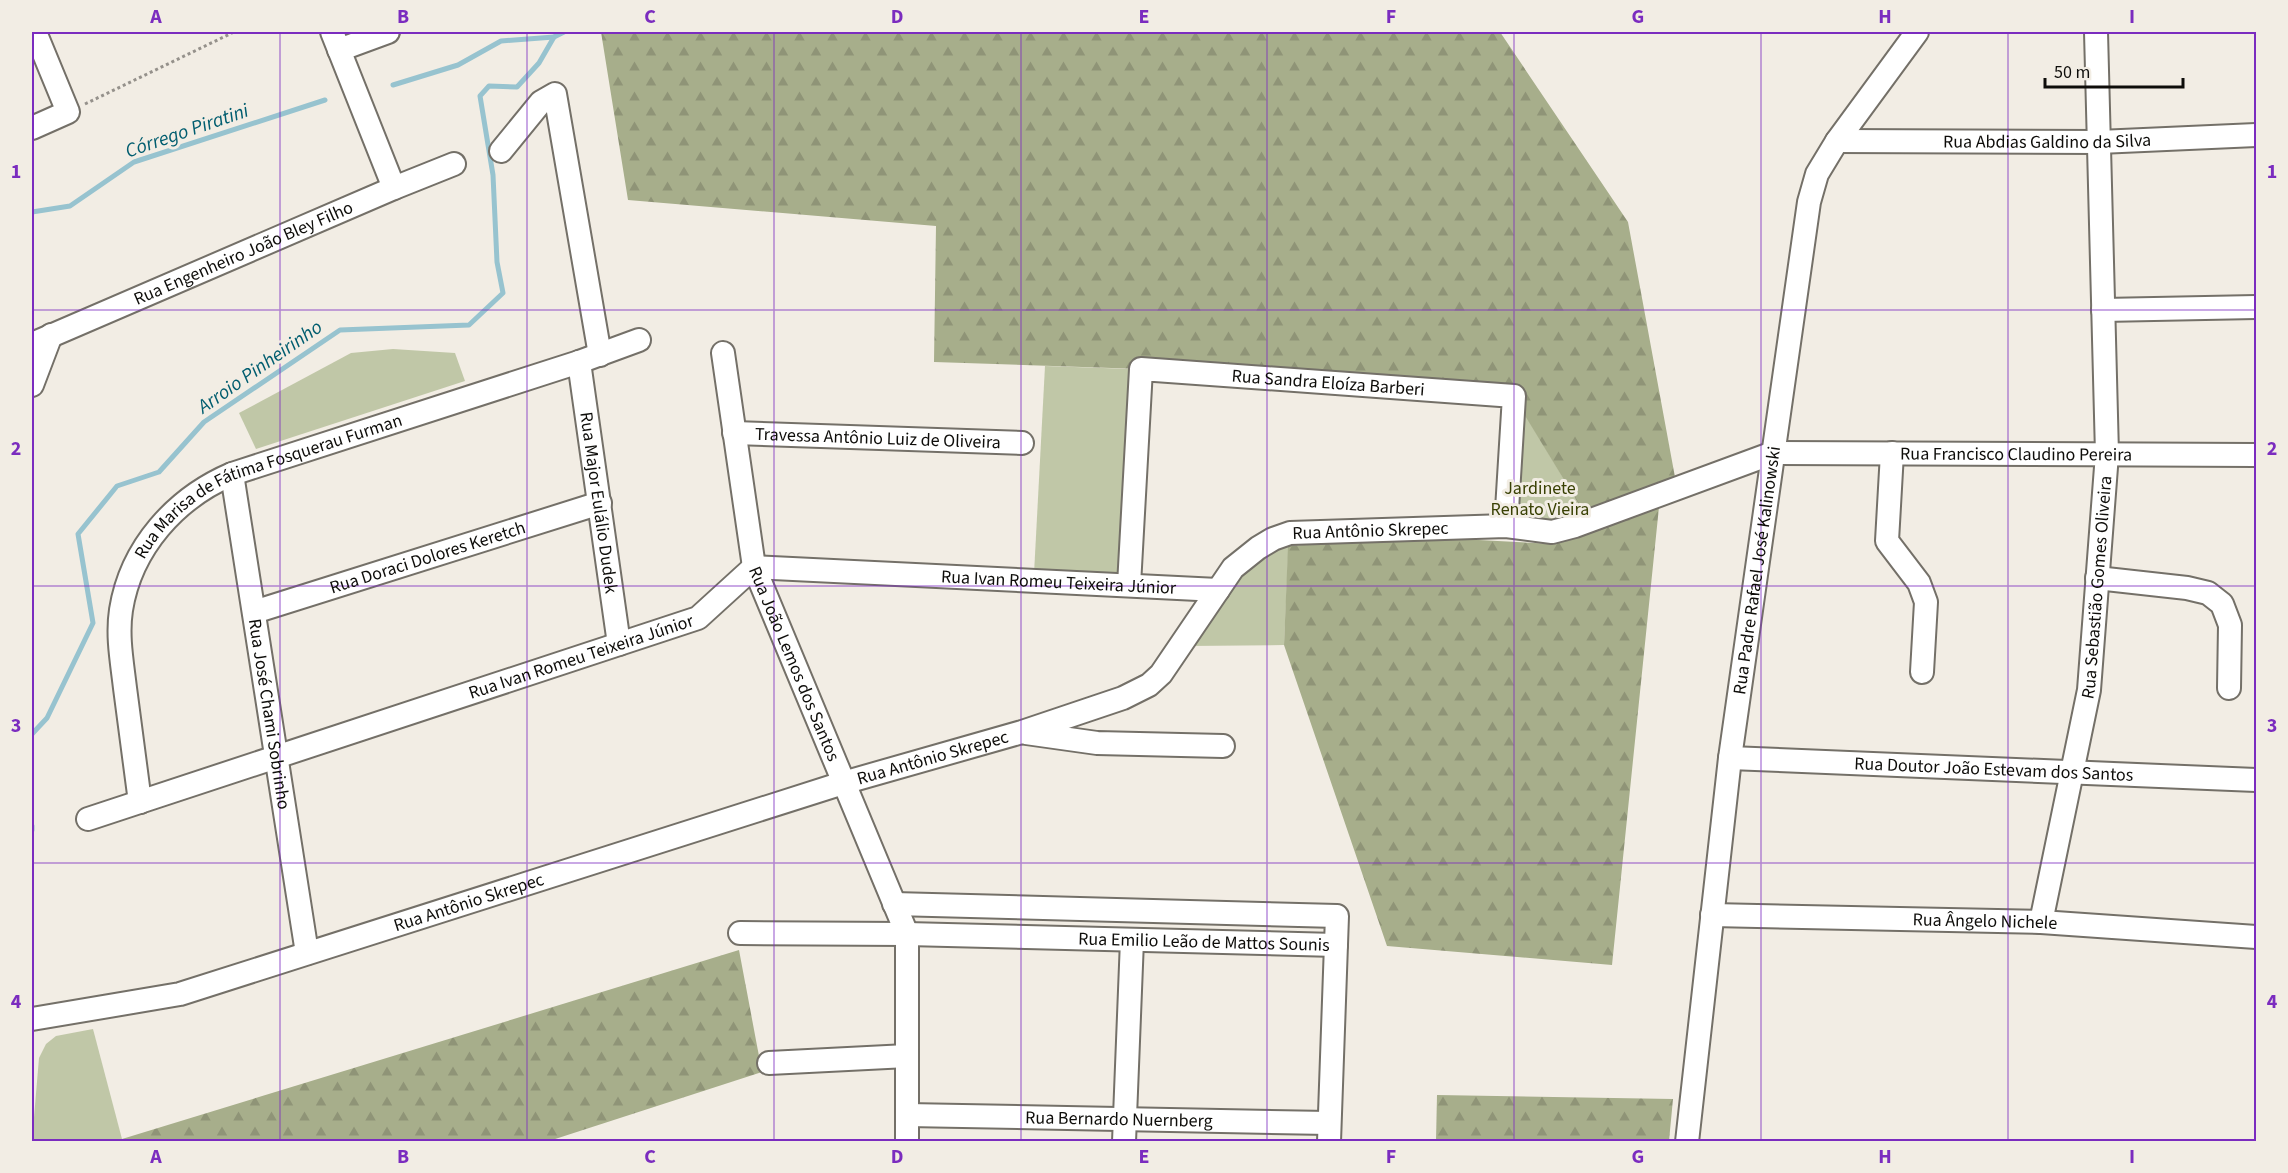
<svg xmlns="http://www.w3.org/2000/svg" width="2288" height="1173" font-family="'Source Sans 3',sans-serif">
<defs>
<pattern id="forest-firs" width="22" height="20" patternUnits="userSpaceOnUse" patternTransform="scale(1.5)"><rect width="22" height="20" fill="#a7ae8b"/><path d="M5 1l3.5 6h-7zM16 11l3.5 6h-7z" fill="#8f9477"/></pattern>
</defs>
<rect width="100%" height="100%" fill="#f2ede4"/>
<!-- green -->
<g fill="#c0c7a7">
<polygon points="393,349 455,353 465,381 256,449 239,413 351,353"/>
<polygon points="1045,366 1132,369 1119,577 1034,574"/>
<polygon points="1514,396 1589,521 1506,526"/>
<polygon points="1289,536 1284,645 1188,646 1227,588 1272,542"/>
<polygon points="93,1029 122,1139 114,1142 32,1141 39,1058 46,1044 56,1036"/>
</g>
<!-- forest -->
<g fill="url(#forest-firs)">
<polygon points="601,32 1500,32 1628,222 1677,488 1589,521 1513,396 1141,369 934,362 936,226 628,200"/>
<polygon points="1659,507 1612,965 1387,946 1284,645 1288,546 1422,537 1554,544"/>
<polygon points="739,950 762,1072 549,1141 123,1142 122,1139"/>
<polygon points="1437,1095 1673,1099 1669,1141 1436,1141"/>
</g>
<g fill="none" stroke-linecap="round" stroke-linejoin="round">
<!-- stream -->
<g stroke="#97c3cf" stroke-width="5">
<polyline points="393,85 458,65 501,41 554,37"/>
<polyline points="32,212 70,206 134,162 325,100"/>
<polyline points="32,734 47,718 93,623 78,534 117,486 159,472 204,422 340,330 469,325 503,293 497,262 493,175 480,96 489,86 517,87 539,63 554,37 564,32"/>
<polyline points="32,826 32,830"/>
</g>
<defs>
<g id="minor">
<polyline points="332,32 394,188"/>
<polyline points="339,50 388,32"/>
<polyline points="32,128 68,112 35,32"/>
<path id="s1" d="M1837 141 2099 142 2256 135"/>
<polyline points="501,151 541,102 555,94 600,355"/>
<polyline points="2103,310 2256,307"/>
<path id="s2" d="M32 344 394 188 454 164"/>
<path id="s3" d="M723 353 754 567 907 934V1142"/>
<path id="s4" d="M579 362 619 644"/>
<polyline points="32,385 51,335"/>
<path id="s5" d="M734 433 1022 443"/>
<polyline points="1892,453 1887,541 1919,583 1926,602 1922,672"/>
<path id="s6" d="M232 474 307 953"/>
<polyline points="2097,578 2187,588 2208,593 2222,604 2230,625 2229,688"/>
<path id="s7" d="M1129 585 1141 369 1514 396 1506 526"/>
<path id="s8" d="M254 612 600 503"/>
<polyline points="1026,733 1097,743 1223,746"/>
<path id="s9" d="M1730 758 2256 780"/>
<path id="s10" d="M140 802C135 764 130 726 125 688 122 662 117 636 121 610 131 547 176 498 232 474L579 362 639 340"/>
<path id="s11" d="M88 819 698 618 754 567 1218 590"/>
<polyline points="894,904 1337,916 1329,1142"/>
<path id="s12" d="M1712 915 2041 922 2256 937"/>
<path id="s13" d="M2041 922 2089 690 2107 454 2096 32"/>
<path id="s14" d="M740 933 907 934 1336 945"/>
<path id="s15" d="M32 1019 180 994 843 783 1022 732 1123 698 1149 685 1161 674 1233 568 1258 548 1273 539 1290 533 1506 526 1552 532 1575 526 1773 453 2256 455"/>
<polyline points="769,1063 907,1056"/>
<path id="s16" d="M907 1115 1329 1123"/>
<polyline points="1124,1142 1132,940"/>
<path id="s17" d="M1687 1142 1730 758 1809 202 1817 174 1837 141 1917 32"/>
</g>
</defs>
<!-- minor casing -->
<use href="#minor" stroke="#747068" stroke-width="26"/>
<!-- path -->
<polyline stroke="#95918b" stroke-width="3" stroke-dasharray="3 3" stroke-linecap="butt" points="85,104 234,32"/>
<!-- minor -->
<use href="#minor" stroke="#fff" stroke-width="22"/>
</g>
<!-- grid -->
<path fill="none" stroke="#7b2cbf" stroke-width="1.5" stroke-opacity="0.55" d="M280 32V1142M527 32V1142M774 32V1142M1021 32V1142M1267 32V1142M1514 32V1142M1761 32V1142M2008 32V1142M32 310H2256M32 586H2256M32 863H2256"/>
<g text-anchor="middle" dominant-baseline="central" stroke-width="6" stroke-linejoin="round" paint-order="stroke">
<!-- street labels -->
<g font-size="18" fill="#0e0d0a" stroke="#f2ede4">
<text stroke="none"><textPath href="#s1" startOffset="210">Rua Abdias Galdino da Silva</textPath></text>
<text stroke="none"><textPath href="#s2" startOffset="230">Rua Engenheiro João Bley Filho</textPath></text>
<text stroke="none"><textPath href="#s7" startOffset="404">Rua Sandra Eloíza Barberi</textPath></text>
<text stroke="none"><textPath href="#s5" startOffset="144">Travessa Antônio Luiz de Oliveira</textPath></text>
<text stroke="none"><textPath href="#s15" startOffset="2120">Rua Francisco Claudino Pereira</textPath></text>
<text stroke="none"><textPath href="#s10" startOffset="402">Rua Marisa de Fátima Fosquerau Furman</textPath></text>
<text stroke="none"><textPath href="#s4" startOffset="142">Rua Major Eulálio Dudek</textPath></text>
<text stroke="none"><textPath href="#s15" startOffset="1460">Rua Antônio Skrepec</textPath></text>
<text stroke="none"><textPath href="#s8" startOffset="182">Rua Doraci Dolores Keretch</textPath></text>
<text stroke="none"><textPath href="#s17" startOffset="576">Rua Padre Rafael José Kalinowski</textPath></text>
<text stroke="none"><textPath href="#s11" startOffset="1023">Rua Ivan Romeu Teixeira Júnior</textPath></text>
<text stroke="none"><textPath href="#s13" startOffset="340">Rua Sebastião Gomes Oliveira</textPath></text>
<text stroke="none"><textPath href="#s11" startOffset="519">Rua Ivan Romeu Teixeira Júnior</textPath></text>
<text stroke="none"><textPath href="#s3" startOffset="321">Rua João Lemos dos Santos</textPath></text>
<text stroke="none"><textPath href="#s6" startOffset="243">Rua José Chami Sobrinho</textPath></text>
<text stroke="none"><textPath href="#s15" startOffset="939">Rua Antônio Skrepec</textPath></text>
<text stroke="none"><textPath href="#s9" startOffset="264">Rua Doutor João Estevam dos Santos</textPath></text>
<text stroke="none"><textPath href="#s15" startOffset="453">Rua Antônio Skrepec</textPath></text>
<text stroke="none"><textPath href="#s12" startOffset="273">Rua Ângelo Nichele</textPath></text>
<text stroke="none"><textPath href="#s14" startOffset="464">Rua Emilio Leão de Mattos Sounis</textPath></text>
<text stroke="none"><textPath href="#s16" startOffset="212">Rua Bernardo Nuernberg</textPath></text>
</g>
<!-- park labels -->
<g font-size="18" fill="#394104" stroke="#f2ede4">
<text x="1540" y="488">Jardinete<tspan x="1540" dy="21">Renato Vieira</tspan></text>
</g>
<!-- water labels -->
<g font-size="20" font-style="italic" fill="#005d6f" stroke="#f2ede4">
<text transform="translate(187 131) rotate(-19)">Córrego Piratini</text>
<text transform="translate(260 367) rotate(-35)">Arroio Pinheirinho</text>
</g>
</g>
<!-- border -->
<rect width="2288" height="1173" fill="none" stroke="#f2ede4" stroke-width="66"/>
<!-- scale -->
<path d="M2045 78v9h138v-9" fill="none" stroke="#0e0d0a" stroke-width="3"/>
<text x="2054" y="78" font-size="18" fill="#0e0d0a" stroke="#f2ede4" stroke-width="4.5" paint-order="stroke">50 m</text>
<rect x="33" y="33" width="2222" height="1107" fill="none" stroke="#7b2cbf" stroke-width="2"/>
<g font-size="20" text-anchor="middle" font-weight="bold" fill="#7b2cbf">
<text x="156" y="23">A</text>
<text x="403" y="23">B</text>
<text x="650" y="23">C</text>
<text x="897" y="23">D</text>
<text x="1144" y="23">E</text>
<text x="1391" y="23">F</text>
<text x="1638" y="23">G</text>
<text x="1885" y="23">H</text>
<text x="2132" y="23">I</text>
<text x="16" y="178">1</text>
<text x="2272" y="178">1</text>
<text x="16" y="455">2</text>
<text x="2272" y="455">2</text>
<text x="16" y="732">3</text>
<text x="2272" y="732">3</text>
<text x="16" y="1008">4</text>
<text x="2272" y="1008">4</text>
<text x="156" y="1163">A</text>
<text x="403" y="1163">B</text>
<text x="650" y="1163">C</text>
<text x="897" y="1163">D</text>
<text x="1144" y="1163">E</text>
<text x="1391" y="1163">F</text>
<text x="1638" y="1163">G</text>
<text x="1885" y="1163">H</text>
<text x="2132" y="1163">I</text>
</g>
</svg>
